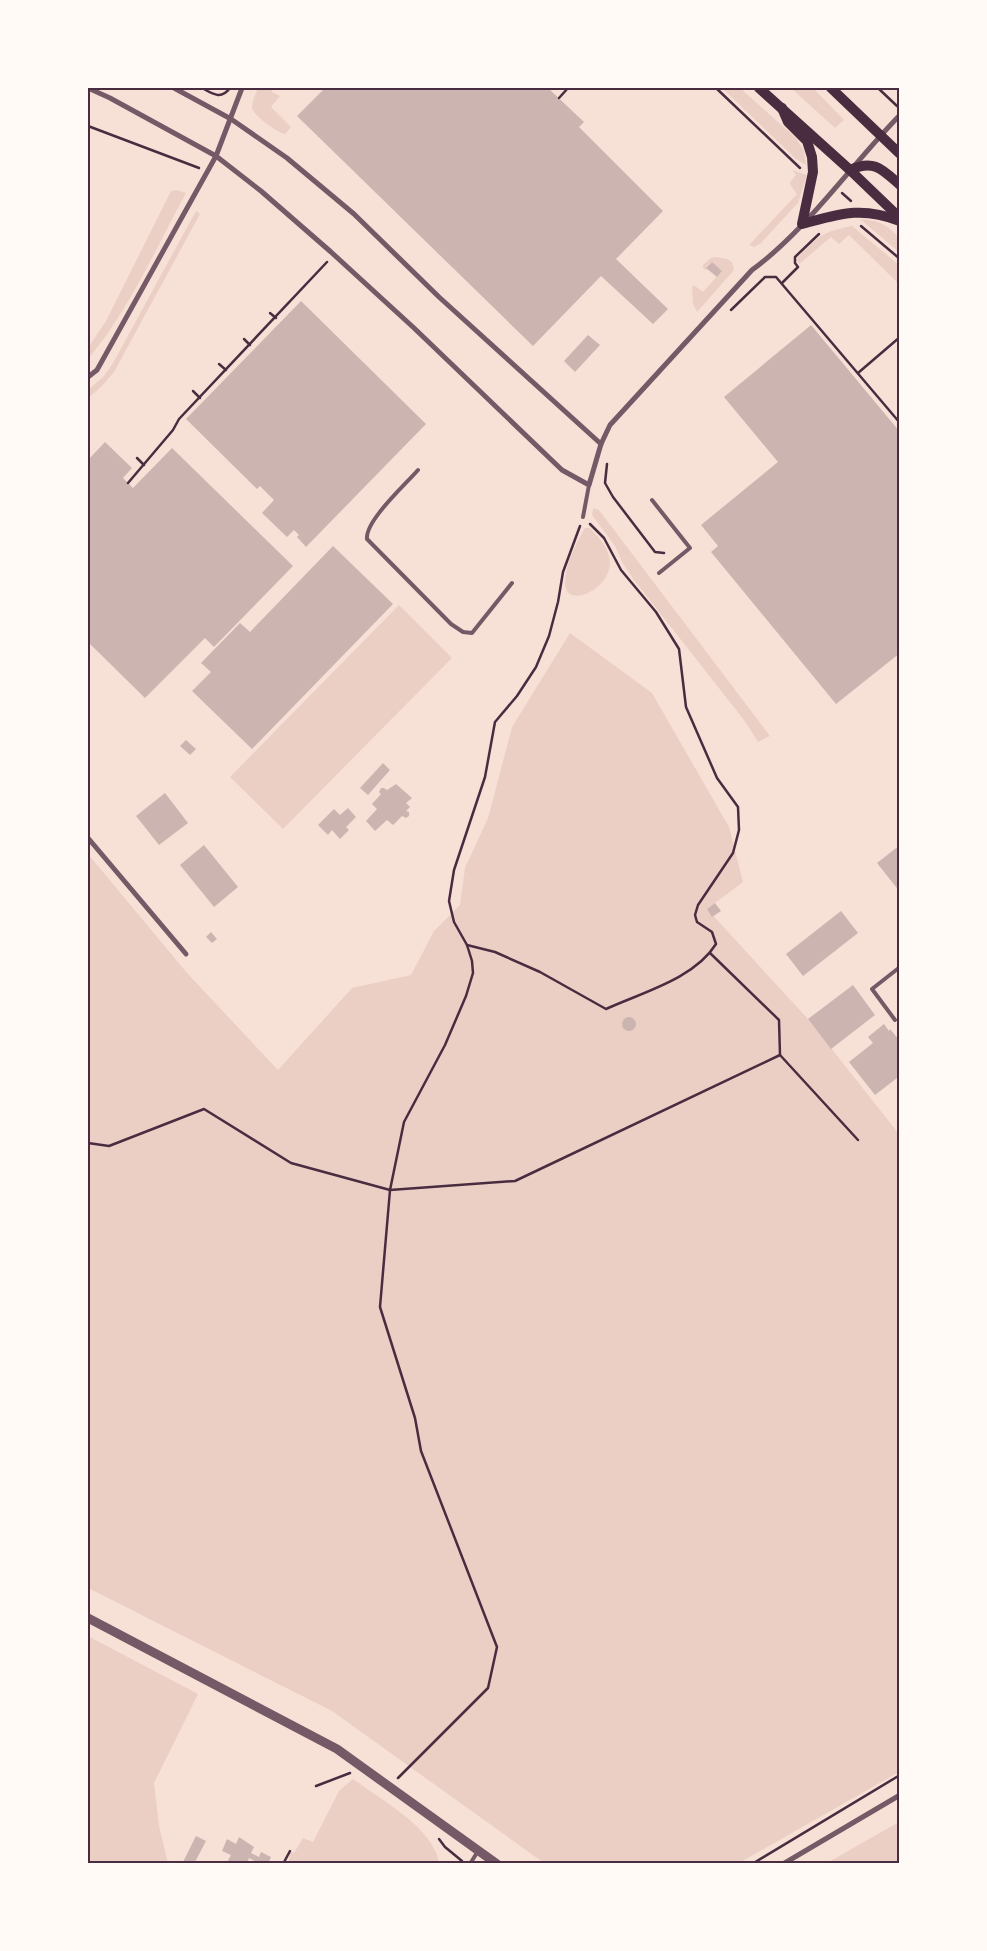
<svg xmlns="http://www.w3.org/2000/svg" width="987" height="1951" font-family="Spectral,serif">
<rect width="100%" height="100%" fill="#f7e1d7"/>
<!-- green -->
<g fill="#ebcfc5">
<path d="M258 88H273L272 92 280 96 271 107 291 127 285 134C278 133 252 115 252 107 252 101 256 93 258 88Z"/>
<polygon points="722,88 740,88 796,138 804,151 806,165 796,159"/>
<polygon points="791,88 813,88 844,120 835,128"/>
<polygon points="792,170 807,175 798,203 760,244 754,247 749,245 797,194 791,186 790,182 796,175"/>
<path d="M177 190 186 193C156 248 128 312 88 359V348L106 321 171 191Z"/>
<polygon points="196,211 200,214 114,372 101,387 88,398 88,390 103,377 112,365"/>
<path d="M860 219C880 221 885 223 899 238V252Z"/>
<path d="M852 226 899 265V284L849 235 839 244 831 237 799 264 797 260 799 256C819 236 824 231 852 226Z"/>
<polygon points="716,257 727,259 732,262 734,270 697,312 693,304 692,286 695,286 703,292 722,271 712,262 706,267 708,269 706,270 703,268 703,265 711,258"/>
<polygon points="593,508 599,510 770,736 758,742 744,720 634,580 622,562 615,546 592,515"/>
<path d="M585 528H590C597 536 605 543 608 553 621 585 565 613 565 583 565 564 576 544 585 528Z"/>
<polygon points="399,605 452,658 283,829 230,777"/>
<polygon points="570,633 652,693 729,827 743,882 707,909 808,1019 899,1134 899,1772 739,1863 544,1863 332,1711 88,1588 88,854 187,973 278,1070 352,988 411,975 434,931 460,905 465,868 488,818 512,727"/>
<polygon points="88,1636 198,1694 154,1783 159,1826 168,1863 88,1863"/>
<path d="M353 1779C380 1799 434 1828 439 1863L289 1864 290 1851 294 1853 303 1838 313 1842 339 1791Z"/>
<polygon points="899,1822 899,1863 827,1863"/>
</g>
<!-- building -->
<g fill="#ccb4b1">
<polygon points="325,88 548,88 584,122 579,127 663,211 616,259 668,309 653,324 601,276 533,346 297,116"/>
<polygon points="712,262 722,271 717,277 706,268"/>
<polygon points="301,301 426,424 306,547 297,537 299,535 294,530 287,537 262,513 274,500 260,486 257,489 186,419"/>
<polygon points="811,325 900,432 900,653 836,704 711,552 718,546 701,525 778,462 724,397"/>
<polygon points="588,335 600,345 575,372 564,361"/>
<polygon points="105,442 132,468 123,478 133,488 172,448 293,566 214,647 205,638 145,698 88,642 88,460"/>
<polygon points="333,546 393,604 252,749 192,691 211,672 201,663 240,623 250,632"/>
<polygon points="186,740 196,749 190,755 180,746"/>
<polygon points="383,763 390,770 368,795 360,788"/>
<polygon points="396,784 412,798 406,803 410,807 406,811 409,812 409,816 406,818 402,816 393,825 387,820 375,831 366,821 377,809 372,804 381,794 379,792 381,788 384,788 387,790"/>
<polygon points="165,793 188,823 159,845 136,816"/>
<polygon points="348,808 356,817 346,827 349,830 340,839 332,830 328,835 318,825 334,809 340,815"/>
<polygon points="204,845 238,887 214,907 180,865"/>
<polygon points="900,845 900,892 877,863"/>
<polygon points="715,903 721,911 712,917 707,909"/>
<polygon points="841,911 858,933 803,976 786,954"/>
<polygon points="211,932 217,939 212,943 206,937"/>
<polygon points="853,985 875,1015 831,1049 808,1019"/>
<circle cx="629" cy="1024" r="7"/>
<polygon points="884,1024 889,1031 890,1029 900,1041 900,1082 897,1078 875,1095 849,1062 873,1043 868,1037"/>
<polygon points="196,1836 206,1841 194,1864 182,1864"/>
<polygon points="239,1837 254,1847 251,1853 259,1857 261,1852 271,1857 268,1864 256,1864 257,1862 249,1858 247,1864 226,1864 231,1855 222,1851 227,1839 236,1844"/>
</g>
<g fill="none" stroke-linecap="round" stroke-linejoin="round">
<!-- path -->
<g stroke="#4a2c40" stroke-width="2.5">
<path d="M202 88C213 94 221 100 230 88"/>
<polyline points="716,88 800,168"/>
<polyline points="878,88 897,106"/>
<polyline points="559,98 568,88"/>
<polyline points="88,126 199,168"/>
<polyline points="842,193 851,201"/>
<polyline points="861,226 900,259"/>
<polyline points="782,283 798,267 795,263 795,257 819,234"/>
<polyline points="731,310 765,277 776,277 900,423"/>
<polyline points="270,313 276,318"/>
<polyline points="244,339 250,345"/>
<polyline points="219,364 226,370"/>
<polyline points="858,373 900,337"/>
<polyline points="193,391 200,398"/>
<polyline points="137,458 144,465"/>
<polyline points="607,464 605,483 613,497 655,552 664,553"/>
<polyline points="128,483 173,430 179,419 327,262"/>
<path d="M467 945 495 952 540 972 606 1009C643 992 694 979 716 944L712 932 697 922 695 915 698 905 733 853 739 830 738 807 717 778 686 707 679 649 656 612 621 570 604 538 590 524"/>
<polyline points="780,1055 858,1140"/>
<polyline points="88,1143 109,1146 204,1109 291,1163 390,1190 515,1181 780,1055 779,1020 710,953"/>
<polyline points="398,1778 488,1688 497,1647 421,1451 415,1418 380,1307 390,1190 404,1122 445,1045 466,996 473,973 472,961 467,945 454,922 449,901 454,870 485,777 495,722 517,696 536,667 549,636 558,602 563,572 580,526"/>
<polyline points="316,1786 350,1773"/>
<polyline points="439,1839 445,1847 462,1861"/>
<polyline points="283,1864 290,1851"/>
<polyline points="752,1864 900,1775"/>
</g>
<!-- service -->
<g stroke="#755966" stroke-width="4">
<path d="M418 470C405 485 365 521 367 539L451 624 463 632 472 633 512 583"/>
<polyline points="652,500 690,548 659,573"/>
<polyline points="583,517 589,485"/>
<polyline points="895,1020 872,989 900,967"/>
<polyline points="470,1864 478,1851"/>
</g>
<!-- minor -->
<g stroke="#755966" stroke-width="5">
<path d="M88 88 110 98 216 156 261 191 331 252 414 328 562 470 589 485 601 444 610 425 752 270C807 230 851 165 900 115"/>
<polyline points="174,88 231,119 287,158 354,214 439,297 601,444"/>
<polyline points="88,377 97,370 216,156 242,88"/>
<polyline points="88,838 186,954"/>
<polyline points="783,1864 900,1795"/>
</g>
<!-- tertiary -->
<polyline stroke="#755966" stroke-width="9" points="88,1618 337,1749 497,1864"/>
<!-- secondary -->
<g stroke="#4a2c40" stroke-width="10">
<polyline points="759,88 850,170 900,218"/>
<polyline points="831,88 900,154"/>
<path d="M782 108 788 122 807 141 812 157 813 172 802 224C840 214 861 206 900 221"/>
<path d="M850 170C874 159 882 169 900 185"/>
</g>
</g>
<!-- border -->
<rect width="987" height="1951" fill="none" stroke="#fffaf5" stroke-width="178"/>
<rect x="89" y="89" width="809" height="1773" fill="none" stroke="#4a2c40" stroke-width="2"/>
</svg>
